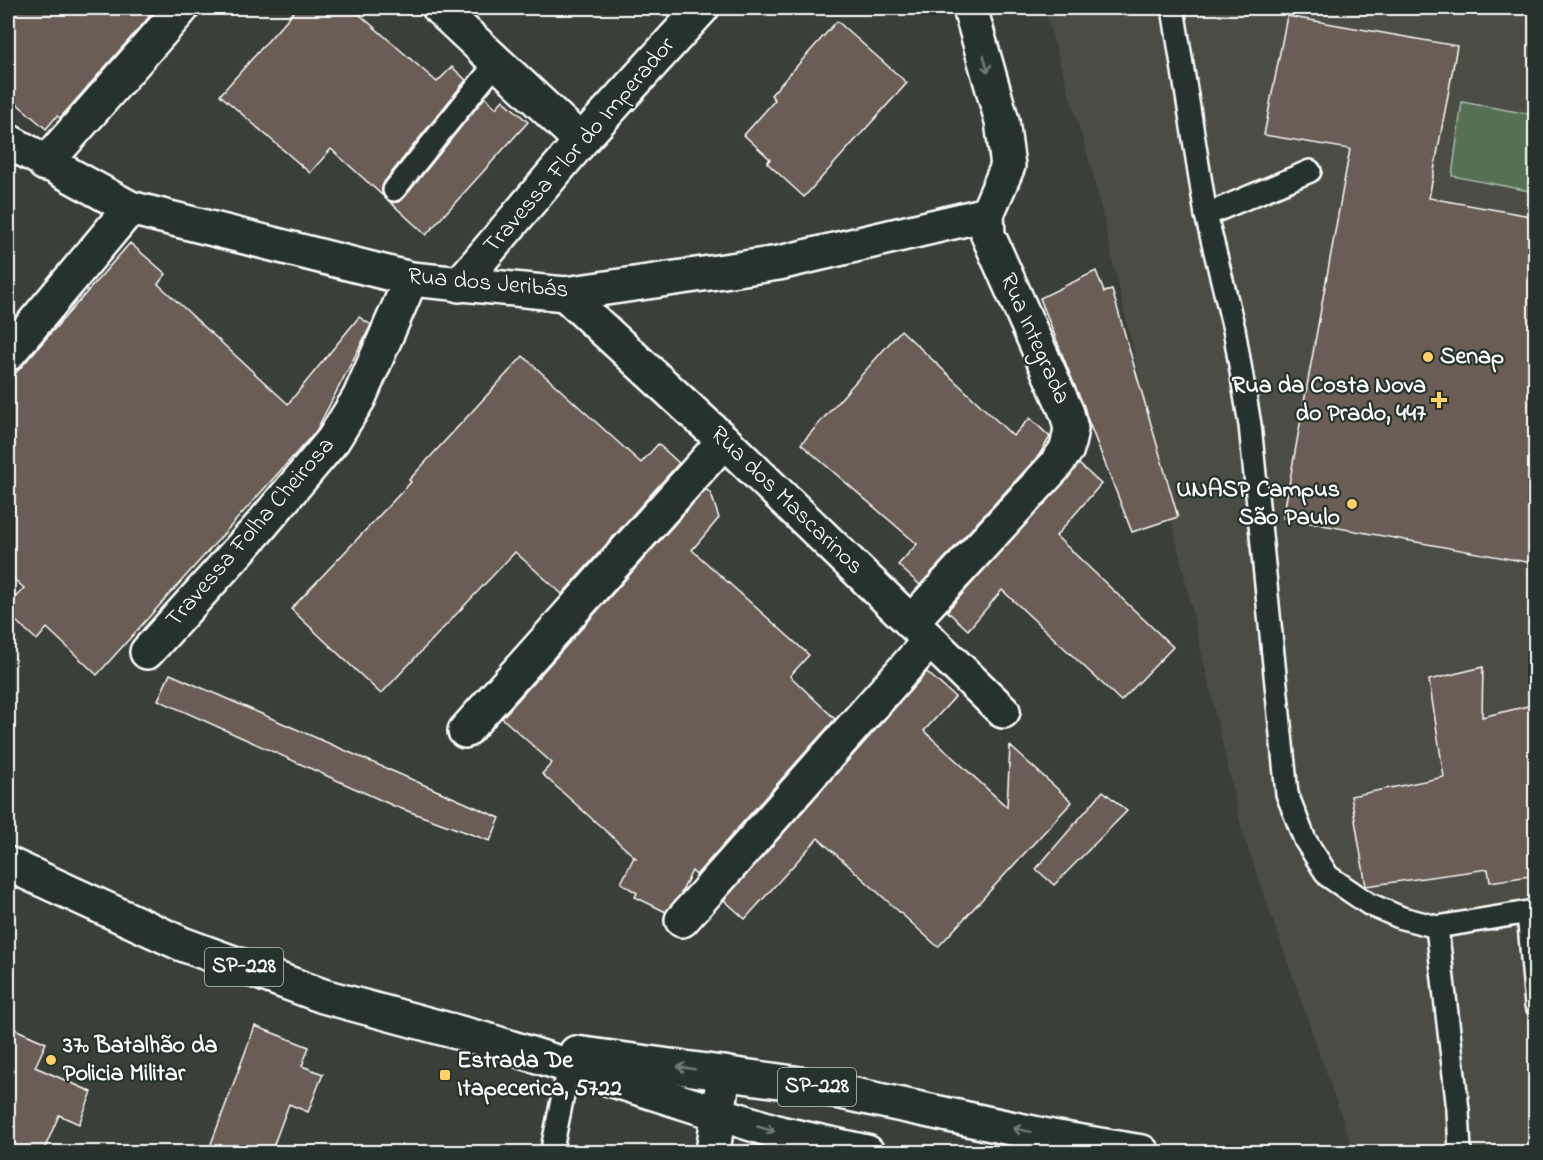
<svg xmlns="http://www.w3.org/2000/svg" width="1543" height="1160" font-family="'Indie Flower',sans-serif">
<rect width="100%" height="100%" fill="#3a4039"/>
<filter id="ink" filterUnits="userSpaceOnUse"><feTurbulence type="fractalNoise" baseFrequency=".0167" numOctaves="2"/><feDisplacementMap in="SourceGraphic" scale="12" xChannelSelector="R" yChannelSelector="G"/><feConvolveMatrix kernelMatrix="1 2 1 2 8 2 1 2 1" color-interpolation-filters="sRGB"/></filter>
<g filter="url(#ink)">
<!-- built -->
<polygon fill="#4c4d45" points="1044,8 1535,8 1535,1152 1354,1152 1243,834 1093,173"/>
<!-- pitch -->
<polygon fill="#577056" stroke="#abb8aa" stroke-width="1.5" points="1462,102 1535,115 1535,192 1452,176"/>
<!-- building -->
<g fill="#695d55" stroke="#fff" stroke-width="1.5">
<polygon points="8,8 157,8 60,118 57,116 46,129 8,96"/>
<polygon points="297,8 352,8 437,82 452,67 466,80 384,182 382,195 331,149 310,173 220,95"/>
<polygon points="1287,16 1457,46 1429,198 1536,217 1536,546 1532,563 1283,518 1350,149 1264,135"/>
<polygon points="837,21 907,83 804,197 767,163 770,159 744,135 775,100 771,95"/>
<polygon points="485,97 496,108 503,100 528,122 426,235 390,202 398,202 404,198"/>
<polygon points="130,243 166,274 158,284 288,404 359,317 371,325 316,431 97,675 47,628 37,640 8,614 8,605 24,588 8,574 8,382"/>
<polygon points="1096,271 1104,292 1112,290 1178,517 1132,532 1040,298"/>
<polygon points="901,330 1013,436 1030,418 1050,437 1039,455 920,585 898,565 917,544 801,444"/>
<polygon points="523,356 641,463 658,444 679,463 562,594 515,552 381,694 291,609 411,482 409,480"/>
<polygon points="1079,464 1101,484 1056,536 1173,647 1121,701 1002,590 968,630 947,611"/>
<polygon points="706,489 711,494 719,518 692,550 809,655 790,676 835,719 696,875 692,871 680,895 666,912 635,897 637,893 621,883 634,857 637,859 542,774 552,763 502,718"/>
<polygon points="1483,667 1482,717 1536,704 1536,875 1490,882 1488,869 1366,886 1351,796 1444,777 1429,680"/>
<polygon points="927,672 955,697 924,731 1007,807 1010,746 1072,802 938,947 818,838 745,919 724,900"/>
<polygon points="170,674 500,818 490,841 394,806 158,700"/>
<polygon points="1103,791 1127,811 1054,885 1036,869"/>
<polygon points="8,1026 46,1043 35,1067 92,1092 79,1124 59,1115 43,1152 8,1152"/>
<polygon points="255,1026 309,1047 302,1066 323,1074 308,1112 289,1104 271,1152 208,1152"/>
</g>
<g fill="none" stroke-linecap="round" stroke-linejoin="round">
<defs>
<g id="lane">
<polyline points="1173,8 1206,215 1234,329 1250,425 1287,794 1305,840 1328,876 1369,904 1402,918 1437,927 1536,911"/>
<polyline points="394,190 498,61"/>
<polyline points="1206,215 1310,171"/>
<polyline points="1528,912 1536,1005"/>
<polyline points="1437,927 1458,1110 1460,1152"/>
<polyline points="552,1149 569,1066"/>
</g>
<g id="street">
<polyline points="439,8 581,141"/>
<polyline points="8,141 130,208 411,279 565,294 779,263 987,214"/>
<polyline points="45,164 182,8"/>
<polyline points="459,285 581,141 702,8"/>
<polyline points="565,294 724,441 1003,711"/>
<polyline points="8,354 130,208"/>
<polyline points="911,622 1054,467 1067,449 1071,429 1067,413 988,235 987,214 1008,166 1002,121 970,8"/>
<polyline points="147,652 259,528 333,440 359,398 411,279"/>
<polyline points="465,731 724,441"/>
<polyline points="682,920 930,640"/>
<polyline points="713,1152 724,1073"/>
</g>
<g id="primary">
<polyline points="8,864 182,944 323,996 490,1041 780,1133 867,1152"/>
<polyline points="576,1053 808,1085 1052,1137 1142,1152"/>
</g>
</defs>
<!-- lane casing -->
<use href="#lane" stroke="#fff" stroke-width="26"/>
<!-- street casing -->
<use href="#street" stroke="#fff" stroke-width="38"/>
<!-- primary casing -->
<use href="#primary" stroke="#fff" stroke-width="38"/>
<!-- lane -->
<use href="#lane" stroke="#26332d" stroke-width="21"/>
<!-- street -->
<use href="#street" stroke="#26332d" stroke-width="33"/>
<!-- primary -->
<use href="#primary" stroke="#26332d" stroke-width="33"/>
</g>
<!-- one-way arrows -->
<defs><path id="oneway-shaft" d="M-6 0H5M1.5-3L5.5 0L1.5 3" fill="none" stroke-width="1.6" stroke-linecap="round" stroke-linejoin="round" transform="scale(1.5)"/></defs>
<g stroke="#727a76">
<use href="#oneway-shaft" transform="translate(986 64) rotate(74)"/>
<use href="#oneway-shaft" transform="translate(686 1068) rotate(-172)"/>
<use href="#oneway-shaft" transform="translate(766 1129) rotate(16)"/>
<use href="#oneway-shaft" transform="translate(1022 1130) rotate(-168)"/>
</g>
</g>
<!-- markers -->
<g fill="#ffd166" stroke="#26332d" stroke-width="2">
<circle cx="1428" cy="357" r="6"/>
<path d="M1436 391h6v6h6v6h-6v6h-6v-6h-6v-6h6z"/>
<circle cx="1352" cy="504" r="6"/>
<circle cx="51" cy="1060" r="6"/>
<rect x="439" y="1069" width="12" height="12" rx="3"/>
</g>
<g text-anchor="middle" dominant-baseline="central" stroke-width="4.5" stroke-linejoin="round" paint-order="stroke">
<!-- shield labels -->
<g fill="#26332d" stroke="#bec2c0" stroke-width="1.5">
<rect x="205" y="948" width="78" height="38" rx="4.5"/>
<rect x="778" y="1068" width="78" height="38" rx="4.5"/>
</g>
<g font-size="22" font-weight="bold" fill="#fff">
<text x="244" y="967">SP-228</text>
<text x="817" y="1087">SP-228</text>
</g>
<!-- street labels -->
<g font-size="24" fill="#fff" stroke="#26332d">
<text transform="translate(580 146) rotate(-49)">Travessa Flor do Imperador</text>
<text transform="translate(488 284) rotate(5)">Rua dos Jeribás</text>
<text transform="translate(1034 339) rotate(66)">Rua Integrada</text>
<text transform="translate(786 501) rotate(44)">Rua dos Mascarinos</text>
<text transform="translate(251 533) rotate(-49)">Travessa Folha Cheirosa</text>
</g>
<!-- poi labels -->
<g font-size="24" font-weight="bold" fill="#fff" stroke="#26332d" text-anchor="start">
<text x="1440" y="357">Senap</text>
<text x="1426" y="386" text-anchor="end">Rua da Costa Nova<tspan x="1426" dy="28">do Prado, 447</tspan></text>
<text x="1340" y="490" text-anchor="end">UNASP Campus<tspan x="1340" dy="28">São Paulo</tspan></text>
<text x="63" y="1046">37º Batalhão da<tspan x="63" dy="28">Policia Militar</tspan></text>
<text x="457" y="1061">Estrada De<tspan x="457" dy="28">Itapecerica, 5722</tspan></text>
</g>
</g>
<!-- margin -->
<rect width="1543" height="1160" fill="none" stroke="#26332d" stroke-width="30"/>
<rect x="15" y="15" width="1513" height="1130" fill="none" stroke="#fff" stroke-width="2" filter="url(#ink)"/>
</svg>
